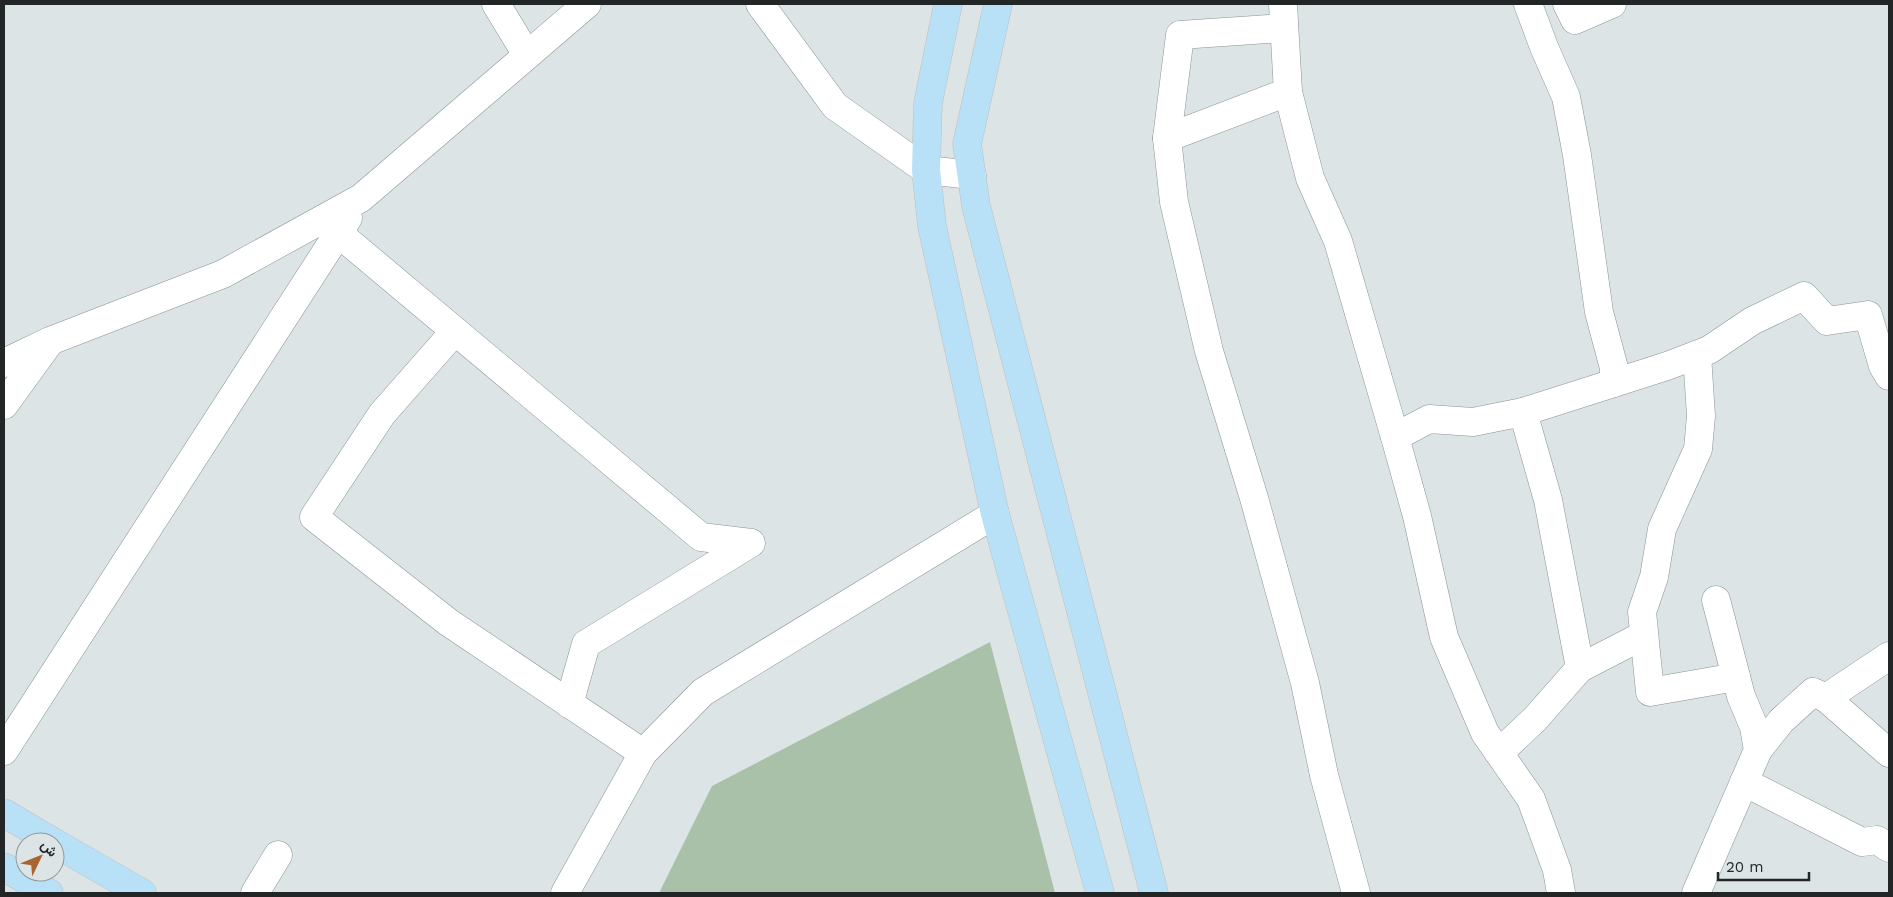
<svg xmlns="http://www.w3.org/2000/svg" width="1893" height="897" font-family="'Work Sans',Vazirmatn,sans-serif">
<rect width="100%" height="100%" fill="#dce4e5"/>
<!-- green -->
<polygon fill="#a9c1a9" points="990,642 1055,893 659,893 712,786"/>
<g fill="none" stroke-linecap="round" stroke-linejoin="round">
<defs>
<g id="minor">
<polyline points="496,4 527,55"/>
<polyline points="760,4 835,106 926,170 972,175"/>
<polyline points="1283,4 1288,92 1310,178 1338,241 1395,437 1417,516 1444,637 1485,733 1531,799 1557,870 1561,893"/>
<polyline points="1567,4 1575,20 1612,4"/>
<polyline points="1284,28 1180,35 1167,138 1174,202 1209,351 1254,498 1305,683 1324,775 1356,893"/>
<polyline points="1167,138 1288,92"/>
<polyline points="338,233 701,537 751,543 586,644 569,704"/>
<polyline points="455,331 382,414 314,517 448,622 643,753"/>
<polyline points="1697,355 1701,416 1698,449 1662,529 1654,577 1642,612 1650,692 1736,677"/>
<polyline points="4,363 50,341 223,274 361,198 587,4"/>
<polyline points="1614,383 1667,366 1709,350 1752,321 1804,296 1827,321 1868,315 1883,366 1889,376"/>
<polyline points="4,405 49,343"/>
<polyline points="1523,412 1614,383 1614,368 1599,312 1577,155 1566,97 1544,47 1528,4"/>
<polyline points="1395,437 1429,419 1473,422 1523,412 1548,500 1580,668 1535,719 1499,753"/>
<polyline points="1889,656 1826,698 1889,753"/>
<polyline points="1580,668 1644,635"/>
<polyline points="1758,750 1781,721 1813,692 1826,698"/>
<polyline points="4,751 348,218"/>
<polyline points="1744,782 1862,842 1877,840 1889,848"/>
<polyline points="255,893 278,855"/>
<polyline points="565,893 643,753 703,692 995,514"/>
<polyline points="1696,893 1758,750 1754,727 1741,696 1716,600"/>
</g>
<g id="major">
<polyline points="948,4 928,103 926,170 932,226 995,514 1100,893"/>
<polyline points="998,4 967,144 976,206 1154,893"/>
<polyline points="4,813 53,842"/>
<polyline points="55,843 142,893"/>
<polyline points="4,867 49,893"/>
</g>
</defs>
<!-- minor casing -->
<use href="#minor" stroke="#8c9394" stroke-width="29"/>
<!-- major casing -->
<use href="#major" stroke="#bdbebe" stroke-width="29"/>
<!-- minor -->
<use href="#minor" stroke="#fff" stroke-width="28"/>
<!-- major -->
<use href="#major" stroke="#b8e1f8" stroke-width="28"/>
</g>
<!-- border -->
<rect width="1893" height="897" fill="none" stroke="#232626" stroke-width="10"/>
<!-- north arrow -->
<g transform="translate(40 857) rotate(47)"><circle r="24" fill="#dce4e5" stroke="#929899"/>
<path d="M0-4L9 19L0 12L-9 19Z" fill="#a76631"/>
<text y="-8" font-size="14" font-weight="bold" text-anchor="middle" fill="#232626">ش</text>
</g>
<!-- scale -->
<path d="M1718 872v8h91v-8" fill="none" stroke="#232626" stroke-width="2.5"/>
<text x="1726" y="872" font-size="15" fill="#232626" stroke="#dce4e5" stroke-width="4" paint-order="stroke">20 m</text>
</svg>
